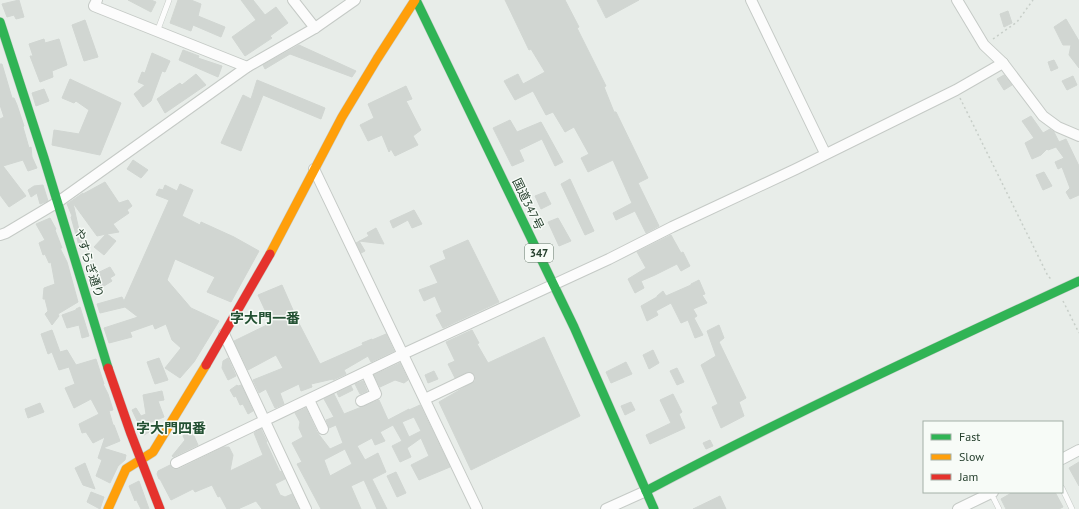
<svg xmlns="http://www.w3.org/2000/svg" width="1079" height="509" viewBox="0 0 1079 509" font-family="'PT Sans','Noto Sans JP',sans-serif">
<style>
.building{fill:#d1d6d2;stroke:#d1d6d2;fill-rule:evenodd}
.lines{fill:none;stroke-linecap:round;stroke-linejoin:round}
.lane-casing{stroke:#c5cac6;stroke-width:6}
.street-casing{stroke:#c5cac6;stroke-width:12}
.fast-casing{stroke:#c4cac6;stroke-width:10}
.slow-casing{stroke:#c4cac6;stroke-width:10}
.jam-casing{stroke:#c4cac6;stroke-width:10}
.path{stroke:#c7cec8;stroke-width:1.5;stroke-dasharray:2 3;stroke-linecap:butt}
.lane{stroke:#fcfcfc;stroke-width:5}
.street{stroke:#fcfcfc;stroke-width:10}
.fast{stroke:#30b455;stroke-width:9}
.slow{stroke:#ff9f0a;stroke-width:9}
.jam{stroke:#e5322d;stroke-width:9}
.labels{text-anchor:middle;stroke-width:3;stroke-linejoin:round;paint-order:stroke}
.shield{fill:#f7fbf7;stroke:#65786a;stroke-width:1}
.shield-label{font-size:11px;font-weight:bold;fill:#26402e}
.street-label{font-size:12px;fill:#26402e;stroke:#f7fbf7}
.quarter-label{font-size:14px;font-weight:bold;fill:#235133;stroke:#f7fbf7}
</style>
<rect width="100%" height="100%" fill="#e8ede9"/>
<g class="building">
<path d="M19,0L24,17L16,19L14,15L7,17L2,4Z"/>
<path d="M128,0H151L156,2L151,12Z"/>
<path d="M178,0H191L201,4L198,16L225,27L221,37L193,25L191,31L170,23Z"/>
<path d="M241,0H253L265,15L276,7L288,23L270,36L272,38L245,56L232,37L256,20Z"/>
<path d="M505,0H565L579,27L577,28L606,86L604,87L614,112H616L648,178L638,183L659,226L646,233L635,211L616,220L613,213L632,203L613,160L588,172L581,158L589,154L574,127L565,132L553,112L546,115L533,91L515,100L504,81L518,74L523,84L545,72L531,49L529,50Z"/>
<path d="M597,0H639L606,18Z"/>
<path d="M1008,11L1012,23L1004,27L1000,14Z"/>
<path d="M1066,19L1079,41V68L1069,55L1071,45H1063L1054,27Z"/>
<path d="M85,20L98,57L84,61L72,25Z"/>
<path d="M44,39L45,43L59,39L67,65L52,71L53,77L40,82L30,56H33L29,44Z"/>
<path d="M299,45L356,71L352,77L290,54L265,69L263,65Z"/>
<path d="M183,50L199,56L198,58L222,66L218,77L179,60Z"/>
<path d="M152,53L170,61L165,72L162,71L151,101L143,107L134,94L145,85L138,82L142,72L145,73Z"/>
<path d="M1054,60L1058,68L1051,71L1048,62Z"/>
<path d="M0,64H2L12,98H14L17,105L24,126L23,127L29,148L31,147L32,157L37,168L28,171L23,160L3,166L26,196L9,207L0,195V119L4,117L0,105Z"/>
<path d="M196,74L206,85L165,113L157,99L180,83L182,85Z"/>
<path d="M1004,75L1012,85L1004,90L997,79Z"/>
<path d="M1073,76L1077,85L1067,90L1062,81Z"/>
<path d="M70,79L121,103L100,155L52,145L54,130L79,134L89,110L76,101L74,103L62,98Z"/>
<path d="M257,80L325,108L321,119L263,95L241,151L221,143L243,95L251,99Z"/>
<path d="M406,86L412,99L406,101L421,130L413,136L418,145L395,156L391,149L389,152L382,135L368,141L360,125L374,118L368,104Z"/>
<path d="M44,89L49,101L36,106L32,93Z"/>
<path d="M1031,116L1043,133L1050,129L1054,132L1059,142L1066,139L1079,166V195L1070,199L1066,192L1070,188L1062,167L1058,169L1055,162L1064,158L1056,147L1048,150L1047,149L1041,155L1032,159L1025,143L1034,138L1022,121Z"/>
<path d="M510,120L517,132L541,122L563,162L555,166L542,139L519,150L524,161L512,166L493,128Z"/>
<path d="M133,160L148,170L141,178L127,169Z"/>
<path d="M1044,172L1052,186L1043,190L1036,175Z"/>
<path d="M570,179L594,231L585,235L561,184Z"/>
<path d="M105,182L119,203L128,200L132,206L127,210L129,213L113,224L119,232L107,234L116,241L104,255L94,247L106,234L97,236L73,203L83,248L80,249L71,217L72,216L67,204L83,193V194Z"/>
<path d="M180,184L193,190L182,216L200,225L201,222L234,237L259,251L231,302L207,292L215,277L175,259L167,280L191,308L219,321L194,362L180,378L165,368L181,348L172,340L166,324L155,329L153,324L130,332L132,337L109,343L104,328L138,317L125,307L100,313L97,304L122,297L124,301L169,200L156,195L159,189L163,190L165,185L177,191Z"/>
<path d="M43,185L48,201L40,204L37,193L31,197L28,190L34,186Z"/>
<path d="M545,192L551,204L541,209L535,196Z"/>
<path d="M414,210L422,224L412,228L408,220L393,228L390,221Z"/>
<path d="M50,218L56,229L55,230L62,248H60L67,262L78,302L58,314L59,316L52,325L45,314L48,311L45,299H43L44,288L55,284L51,262L49,263L45,254L43,255L39,243L45,240L36,224Z"/>
<path d="M558,218L571,241L559,246L548,222Z"/>
<path d="M376,228L384,244L359,241L365,251L361,253L356,243L369,236L367,233Z"/>
<path d="M671,235L681,253L683,252L690,266L681,271L677,264L655,275L641,281L644,288L635,293L628,279L646,268L637,252Z"/>
<path d="M468,240L499,302L443,328L436,315L442,312L435,296L424,301L419,290L438,283L430,266L446,259L443,251Z"/>
<path d="M110,267L115,275L110,278L112,281L96,291L89,277Z"/>
<path d="M699,280L705,294L702,295L707,303L693,309L697,316L694,318L703,335L695,338L688,320L681,323L671,303L656,311L658,315L647,321L641,306L657,297V296L663,291L666,296L691,285V284Z"/>
<path d="M282,285L293,310H292L320,364L363,345L362,343L372,339V340L386,334L394,351L371,362L368,356L344,370L346,374L333,380V379L311,384L312,387L301,391L299,384L280,393L284,404L275,408L266,389L259,393L253,380L283,368L276,355L248,370L234,341L271,323L258,295Z"/>
<path d="M80,307L89,336L82,338L79,325L67,328L62,315L76,310V309Z"/>
<path d="M719,325L724,338L719,342L746,398L739,402L744,416L721,428L712,407L718,404L701,365L716,356L707,331Z"/>
<path d="M52,330L60,352L67,350L76,365L96,359L104,384H103L108,394L113,410L109,411L113,425H114L120,441L103,448L126,455L125,460L118,466L110,483L96,476L102,460L98,458L105,437L93,443L86,432L82,433L79,424L99,414L91,399L74,408L65,388L75,384L69,367L59,370L52,352L48,354L41,334Z"/>
<path d="M472,330L479,343L477,344L488,363L544,337L580,416L471,470L439,402L475,381V376L470,372L455,378L448,364L455,361L446,342Z"/>
<path d="M653,350L659,363L649,369L643,355Z"/>
<path d="M159,358L168,380L155,384L147,362Z"/>
<path d="M228,358L236,376L228,380L222,368L223,361Z"/>
<path d="M626,362L632,374L611,383L606,372Z"/>
<path d="M400,363L408,380L404,383L395,380L380,387L374,375Z"/>
<path d="M677,368L684,382L677,385L670,371Z"/>
<path d="M434,371L438,379L428,383L425,375Z"/>
<path d="M363,381L367,391L360,394L355,384Z"/>
<path d="M237,385L238,386L241,385L253,411L248,414L243,404L240,405L236,396L234,397L230,390Z"/>
<path d="M351,386L353,390L339,397L337,393Z"/>
<path d="M162,391L164,400L158,401L164,417L146,424L151,431L144,435L132,410L136,408L141,416L146,414L143,395Z"/>
<path d="M334,394L344,414L379,400L388,420L409,409V410L420,405L450,467L419,480L411,465L429,456L421,438L407,448L411,457L400,462L392,446L402,441L393,425L380,432L385,441L375,445L372,438L357,446L365,460L378,453L386,472L372,479L387,509H377L364,480L351,486L361,509H321L297,464L302,462L292,443L303,437L299,428L300,422L295,413L306,408L317,432L330,449L343,443L336,425L329,428L326,420L334,417L324,399ZM414,417L421,431L409,437L402,422ZM345,449L352,464L330,476L324,460Z"/>
<path d="M673,394L682,412L679,414L685,428L650,444L646,435L671,423L660,400Z"/>
<path d="M631,402L635,410L625,415L621,406Z"/>
<path d="M40,403L44,412L28,418L25,409Z"/>
<path d="M190,427L198,445L173,457L172,456L185,440L183,436Z"/>
<path d="M261,429L267,442H266L280,472L281,471L285,479L275,484L280,495L285,497L292,494L299,509H262L256,501L238,509H227L220,496L218,497L212,485L195,492L193,489L171,500L160,479H159L157,474L158,471L170,465L173,469H179L224,447H229L233,455L230,471L263,455L254,433Z"/>
<path d="M710,440L713,446L706,449L703,443Z"/>
<path d="M1079,462V486L1069,468Z"/>
<path d="M85,463L95,489L83,485L75,468Z"/>
<path d="M396,472L406,493L397,497L387,476Z"/>
<path d="M139,481L149,509H141L136,499L135,501L129,486Z"/>
<path d="M91,492L104,497L100,509L87,502Z"/>
<path d="M1013,492H1055L1063,507L1059,509H1006L1001,499Z"/>
<path d="M720,496L726,509H693Z"/>
</g>
<g class="lines">
<g class="lane-casing">
<g id="lane">
<path d="M157,32L169,0"/>
<path d="M1062,488L1072,509"/>
<path d="M991,493L999,509"/>
</g>
</g>
<g class="street-casing">
<g id="street">
<path d="M97,0L94,6L247,67"/>
<path d="M293,0L315,28"/>
<path d="M751,0L825,153"/>
<path d="M957,0L984,45L1003,63L1043,116L1058,127L1079,136"/>
<path d="M314,169L477,509"/>
<path d="M0,235L6,233L58,202L247,67L315,28L355,0"/>
<path d="M224,334L306,509"/>
<path d="M425,399L469,378"/>
<path d="M309,400L323,429"/>
<path d="M361,401L376,394L366,372"/>
<path d="M1062,459L1079,450"/>
<path d="M176,463L403,354L609,259L672,227L796,169L956,90L1003,63"/>
<path d="M606,509L646,491"/>
<path d="M958,509L993,492"/>
</g>
</g>
<g class="fast-casing">
<g id="fast">
<path d="M416,0L574,327L654,509"/>
<path d="M0,22L44,158L108,368"/>
<path d="M646,491C788,416 934,348 1079,281"/>
</g>
</g>
<g class="slow-casing">
<g id="slow">
<path d="M270,254L342,117L377,59L415,0"/>
<path d="M108,509L126,469L153,452L206,365"/>
</g>
</g>
<g class="jam-casing">
<g id="jam">
<path d="M206,365L270,254"/>
<path d="M108,368L131,434L160,509"/>
</g>
</g>
<g class="path">
<path d="M993,39L1017,22L1033,0"/>
<path d="M960,98L1048,276L1052,280"/>
<path d="M1063,301L1079,333"/>
</g>
<use href="#lane" class="lane"/>
<use href="#street" class="street"/>
<use href="#fast" class="fast"/>
<use href="#slow" class="slow"/>
<use href="#jam" class="jam"/>
</g>
<g class="labels">
<rect class="shield" x="525" y="244" width="28" height="18" rx="3"/>
<g class="shield-label">
<text x="539" y="257">347</text>
</g>
<g class="street-label">
<text transform="translate(528 204) rotate(64)" y="4">国道347号</text>
<text transform="translate(89 263) rotate(73)" y="4">やすらぎ通り</text>
</g>
<g class="quarter-label">
<text x="265" y="323">字大門一番</text>
<text x="171" y="433">字大門四番</text>
</g>
</g>
<rect x="923" y="421" width="140" height="72" fill="#f7fbf7" stroke="#a3b0a7"/>
<rect x="931" y="434" width="20" height="6" fill="#30b455" stroke="#a3b0a7"/>
<text x="959" y="441" font-size="12" fill="#26402e">Fast</text>
<rect x="931" y="454" width="20" height="6" fill="#ff9f0a" stroke="#a3b0a7"/>
<text x="959" y="461" font-size="12" fill="#26402e">Slow</text>
<rect x="931" y="474" width="20" height="6" fill="#e5322d" stroke="#a3b0a7"/>
<text x="959" y="481" font-size="12" fill="#26402e">Jam</text>
</svg>
